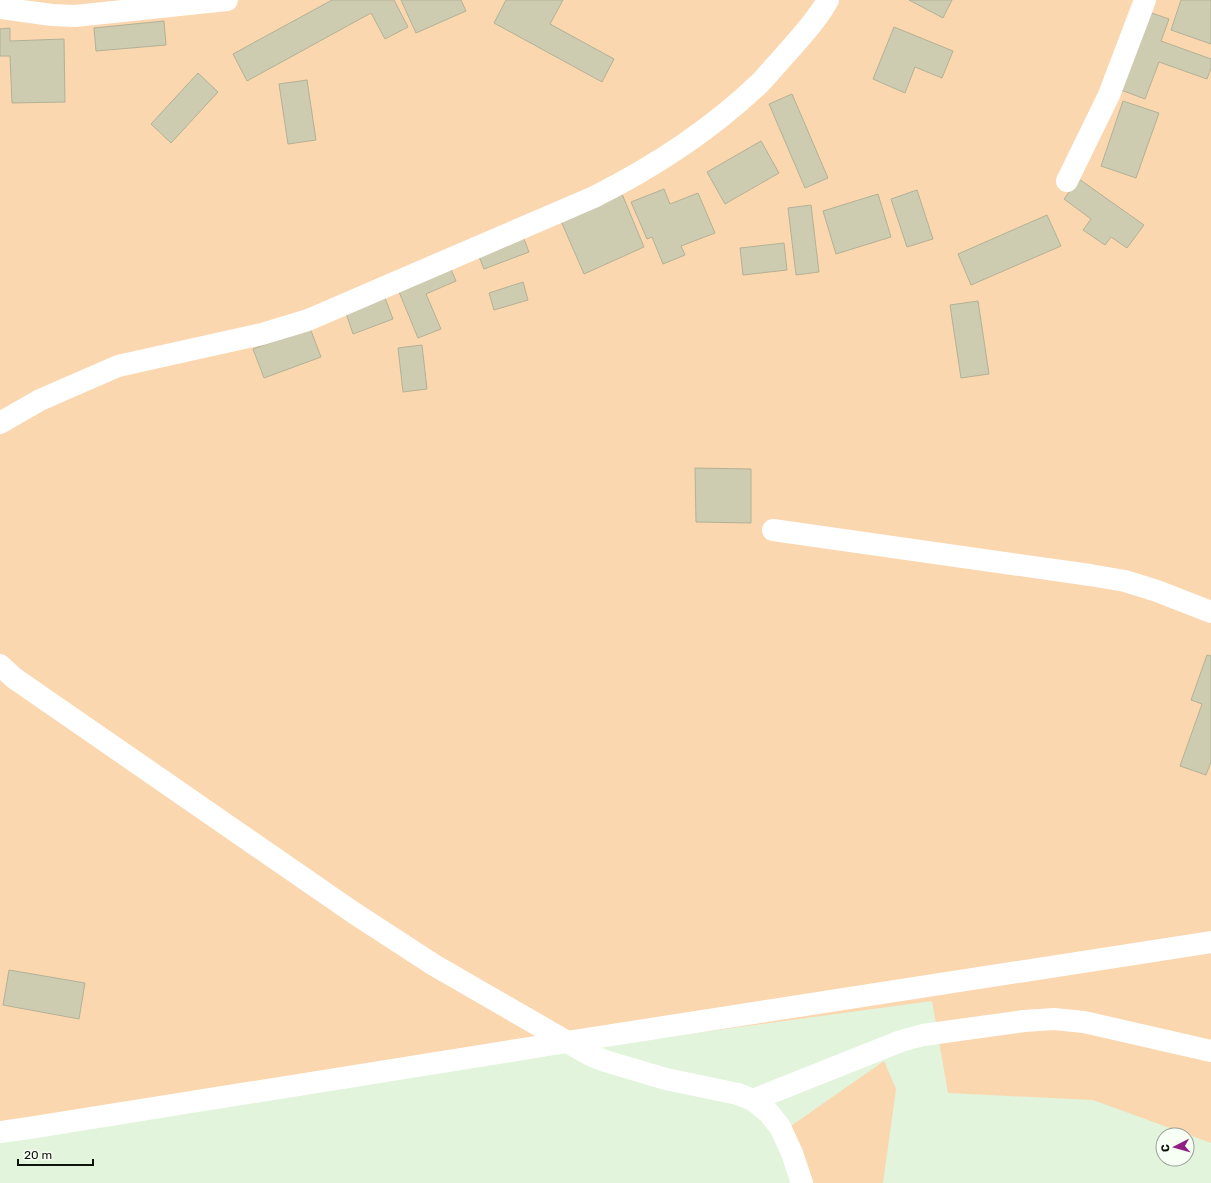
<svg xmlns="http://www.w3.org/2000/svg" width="1211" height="1183" viewBox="0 0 1211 1183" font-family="Rubik,sans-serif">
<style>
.green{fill:#fad7af}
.building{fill:#ceccb0;stroke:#b3b196}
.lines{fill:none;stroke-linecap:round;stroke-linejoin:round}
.minor{stroke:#fff;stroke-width:22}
</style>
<rect width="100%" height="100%" fill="#e2f4db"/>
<g class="green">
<path d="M0,0H1211V1143L1093,1100L948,1093L932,1001L244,1094L0,1126Z"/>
<path d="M884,1061L896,1089L883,1183H794L778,1135Z"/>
</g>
<g class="building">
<path d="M332,0H394L408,27L385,39L371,13L247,81L233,54Z"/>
<path d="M401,0H461L466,11L416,33Z"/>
<path d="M506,0H563L550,24L614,59L602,82L494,23Z"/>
<path d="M909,0H952L943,18Z"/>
<path d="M1181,0H1211V44L1171,30Z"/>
<path d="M1146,11L1169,19L1161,41L1211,59V68L1207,79L1159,62L1145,99L1118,89Z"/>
<path d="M164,21L166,45L96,51L94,28Z"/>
<path d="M894,27L953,51L942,78L915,67L905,93L873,79Z"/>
<path d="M10,28V41L64,39L65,102L12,103L10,56H0V29Z"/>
<path d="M198,73L218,92L171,143L151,124Z"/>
<path d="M307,80L316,140L288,144L279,84Z"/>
<path d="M792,94L828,178L805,188L769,104Z"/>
<path d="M1123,101L1159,113L1136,178L1101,166Z"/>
<path d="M761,141L779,173L725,204L707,172Z"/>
<path d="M1079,179L1144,225L1127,248L1111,237L1105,245L1083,230L1091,219L1064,199Z"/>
<path d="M664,189L670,204L698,193L715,233L681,246L685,255L663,264L652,237L647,239L631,202Z"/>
<path d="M917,190L933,239L907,247L891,199Z"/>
<path d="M622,194L644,247L584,274L561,221Z"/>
<path d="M878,194L891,237L836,254L823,211Z"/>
<path d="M811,205L819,272L796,275L788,208Z"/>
<path d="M1047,215L1061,246L971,285L958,254Z"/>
<path d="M522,234L529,252L484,269L478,254Z"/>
<path d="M784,243L787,270L743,275L740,248Z"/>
<path d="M449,265L456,281L426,294L441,329L418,338L397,287Z"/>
<path d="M523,282L528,300L494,310L489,293Z"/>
<path d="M385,298L393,319L353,334L346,313Z"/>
<path d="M978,301L989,374L961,378L950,305Z"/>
<path d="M310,328L321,357L264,378L253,349Z"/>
<path d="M422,345L427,389L403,392L398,348Z"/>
<path d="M695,468L751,469V523L696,522Z"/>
<path d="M1207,655L1211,656V762L1206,775L1180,766L1202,704L1191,700Z"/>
<path d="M9,970L85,983L79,1019L3,1005Z"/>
</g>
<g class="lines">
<g class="minor">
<path d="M0,8L52,15L75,16L227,0"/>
<path d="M1067,181L1109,95L1145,0"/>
<path d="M0,423L40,400L118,366L262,334L308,320L594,197C654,167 712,129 761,82C769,73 777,64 785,55C800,38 817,20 828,0"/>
<path d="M773,530L1090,575L1125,581L1157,591L1211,612"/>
<path d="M0,665L14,678L354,913L434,965L590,1055L605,1061L666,1079L738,1094L753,1100L769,1113L780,1127L792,1153L802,1183"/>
<path d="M753,1100L901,1041L923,1035L1024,1021L1054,1019L1084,1022L1211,1051"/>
<path d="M0,1132L29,1128L567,1042L1211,942"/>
</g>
</g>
<g transform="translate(1175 1147) rotate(264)"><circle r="19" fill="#f7fef4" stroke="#9aa097"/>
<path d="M0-3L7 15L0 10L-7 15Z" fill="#902183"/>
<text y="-6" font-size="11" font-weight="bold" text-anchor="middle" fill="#0e140c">С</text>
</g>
<path d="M18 1159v6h75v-6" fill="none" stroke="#0e140c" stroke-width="2"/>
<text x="24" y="1159" font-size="12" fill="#0e140c" stroke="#f7fef4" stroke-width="3" paint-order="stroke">20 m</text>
</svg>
